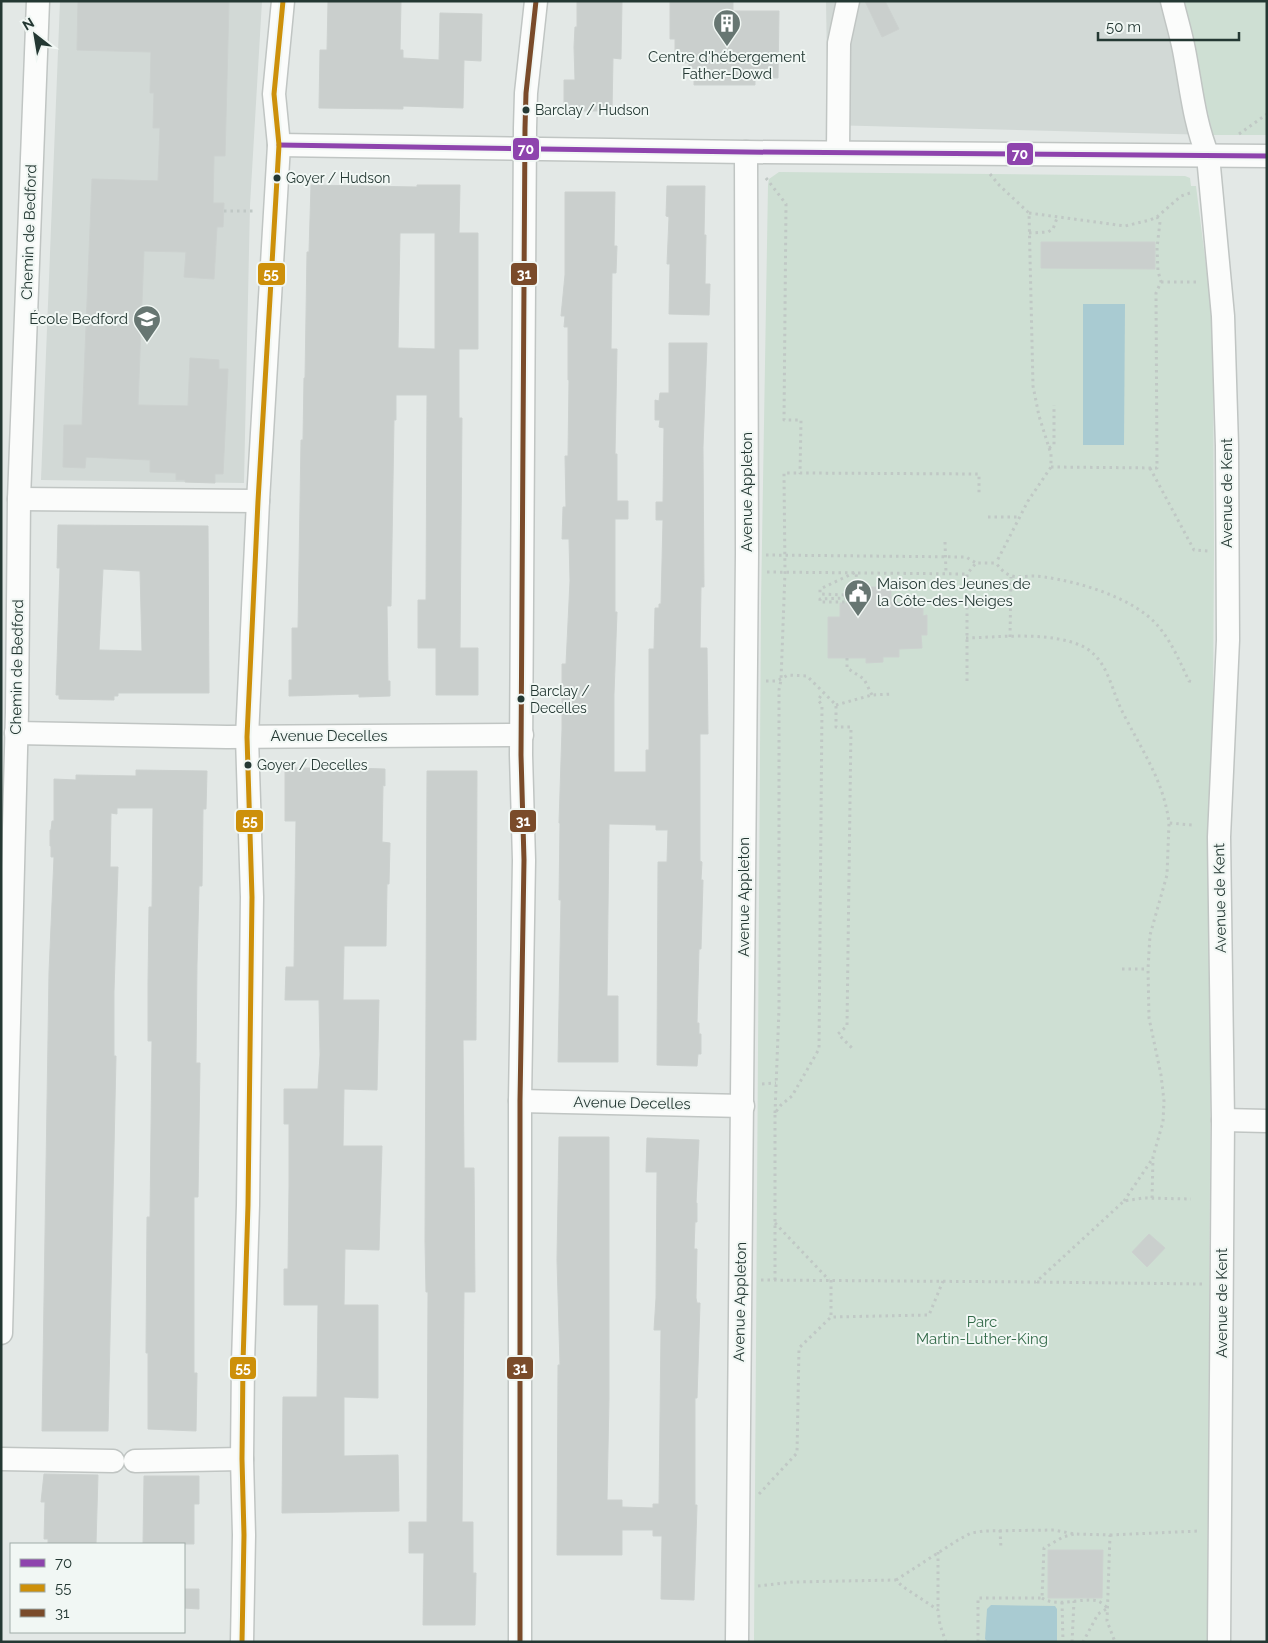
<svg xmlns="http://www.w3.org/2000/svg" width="1268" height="1643" viewBox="0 0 1268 1643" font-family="Raleway,sans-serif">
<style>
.built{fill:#d2d9d6}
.green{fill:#cedfd3}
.water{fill:#a9cbd2}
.building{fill:#cacfcd;stroke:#ccd1cf;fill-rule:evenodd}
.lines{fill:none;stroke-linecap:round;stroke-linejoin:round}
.minor-casing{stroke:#c0c5c3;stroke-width:25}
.path{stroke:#c0c8c5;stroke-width:3;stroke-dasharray:2.5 4;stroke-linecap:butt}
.minor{stroke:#fbfcfb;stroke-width:22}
.bus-1-casing{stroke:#f1f7f4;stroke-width:9}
.bus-2-casing{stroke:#f1f7f4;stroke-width:9}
.bus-3-casing{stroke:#f1f7f4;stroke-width:9}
.bus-1{stroke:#8e44ad;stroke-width:5}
.bus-2{stroke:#cd900a;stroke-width:5}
.bus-3{stroke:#7a4b2a;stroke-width:5}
.bus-dot{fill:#243833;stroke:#f1f7f4;stroke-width:2}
.labels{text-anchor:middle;stroke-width:4;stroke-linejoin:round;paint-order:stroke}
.bus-label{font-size:14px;fill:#243833;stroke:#f1f7f4;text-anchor:start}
.poi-label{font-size:15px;fill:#243833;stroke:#f1f7f4}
.street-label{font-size:15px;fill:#243833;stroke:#f1f7f4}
.park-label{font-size:15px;fill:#336a49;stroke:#f1f7f4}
.line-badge{stroke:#f1f7f4;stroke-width:2}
.badge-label{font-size:14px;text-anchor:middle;font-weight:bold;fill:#fff}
</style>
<rect width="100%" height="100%" fill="#e3e8e6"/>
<g class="built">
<path d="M60,1H262L250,205L244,483L41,480Z"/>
<path d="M826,1H1183L1213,135L828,125Z"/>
</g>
<g class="green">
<path d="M1183,1H1267V135H1213Z"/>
<path d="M779,172L1185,176L1190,178L1191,186H1196L1209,289L1213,337L1214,551L1207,1642H754L761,603L768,185L769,179Z"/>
</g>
<g class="water">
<path d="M1083,304H1125L1124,445H1083Z"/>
<path d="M991,1605L1055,1606L1057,1609V1641L988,1642L985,1639L987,1609Z"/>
</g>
<g class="building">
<path d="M78,1H229L225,156H214L213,203H224L223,227H217L214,279L184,277L186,252L144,251L138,405L188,406L190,358L219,360V369H228L223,474H215V483L185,482V480H176V473L150,472V460L86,457L85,468L63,467L64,425H82L92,179L158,181L160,128H153L154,93H150L151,52L77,50Z"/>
<path d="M328,1H401L400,50H403V58L439,60L440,13L482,14L481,61L464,60L463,108L403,106V109L319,108L320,50H327Z"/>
<path d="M577,1H622L621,59L613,58L612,111H564V80H575L574,47L575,27H577Z"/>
<path d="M670,1H733V11H779L778,78H755V85H694V71H689V63H683V55H675V39H670Z"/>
<path d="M865,1H885L899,29L882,37Z"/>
<path d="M311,185L417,187V185H460L459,233H478V349H459V418H462L460,648H478V695H436V648H418V600H426L427,395H396V420H394L391,606H387L388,681H390V696L359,697V694L289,696V680H292V628H298L301,440H303L304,378H305L307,252H309ZM400,233H435V349L398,348Z"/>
<path d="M667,186H705L704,235H706L705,284H710L709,315L669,314L670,264H667L669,217L666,216Z"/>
<path d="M565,192H615L614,246H617L616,273H612L611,349H617L615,454H617V501H628V519H615V612H617L614,694V772H646V750H649V649H654L655,608H659V604H661L663,520H656V502H663L664,428L659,427L660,420H655V400L659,401L660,393H669V343H707L703,447L704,587H701L700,648H707L708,734H700V861L702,862L701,880H703L701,949H699L697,1023H699V1034H701V1054H698L697,1066L657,1065L658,862H667L668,830H656V825L609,824L607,996H618V1062H558L561,900H559L560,823H559L562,729V664H566L570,581L569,539H562L563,507H566L565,456H568L569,380H568V327H564L565,316H561L565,275Z"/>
<path d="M1041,242H1155V269L1041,268Z"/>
<path d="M58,525L208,526L209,693H118V696H114V700L59,699V695H56L60,568H57ZM103,569L140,571L142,651L99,650Z"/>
<path d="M865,587H891V602L923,603V616L927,615V635H921L922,648L899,649V657H883V662L866,663V658H828V617H840V603H865Z"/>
<path d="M285,768H317V771L354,772V768L385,769V786L383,785L382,842L390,843L389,884H387L386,946H344L343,1000H379L377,1090L344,1089L343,1146H382L379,1250L345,1249L344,1305H378V1398L344,1397V1456L398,1455L399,1511L282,1513L283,1397H317L318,1305H284V1269H288L289,1187V1124H284V1089H318L320,1055L319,1000H285L286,967H294L296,821H285Z"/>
<path d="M136,770L207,771L206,809H203L202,886H199L197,964L196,1063H200L198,1197H194V1373H197L196,1431L148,1429V1353H146L147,1217H150L152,1041H148V984L149,907H152L153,808H117V814L111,813L110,867H118L114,991V1056H116L108,1431H42L49,972L54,857H51V846H50V830H51L52,821H54V779L76,780V775L136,776Z"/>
<path d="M427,771H477L476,1040H463L464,1168H474L475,1292H464L462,1522H473V1573H476L475,1625H423L424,1553H409V1522H427L428,1292H426L425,1241Z"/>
<path d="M559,1137H609V1398L607,1500H622V1507L653,1508V1504H659L661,1330H654L656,1298L657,1172H646L647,1138L699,1140L696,1203H697V1222H695L694,1249H697L696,1298L697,1303H700L697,1398H695V1505H697L694,1600L661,1599L662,1536H653V1530H622V1555H557L558,1365H560L557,1260Z"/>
<path d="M1149,1234L1165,1248L1147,1267L1132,1252Z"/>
<path d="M44,1474L98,1475L96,1544H48V1539H44L45,1502H41Z"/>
<path d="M144,1476H199V1504H194V1544H143Z"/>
<path d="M1048,1550H1103L1102,1598H1048Z"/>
<path d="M184,1589H199V1609L184,1608Z"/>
</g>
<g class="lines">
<g class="minor-casing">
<g id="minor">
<path d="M1172,1C1176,18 1181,34 1184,50C1191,86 1194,122 1208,156L1223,316L1227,446L1228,640L1219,837L1223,1120L1219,1642"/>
<path d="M279,145L746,152L1267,156"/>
<path d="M838,152L839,43L848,1"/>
<path d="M19,499L258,501"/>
<path d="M16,733L227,737L522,735"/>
<path d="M520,1101L743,1106"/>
<path d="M1223,1120L1267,1121"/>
<path d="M1,1333L17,712L19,499L38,1"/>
<path d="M1,1459L113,1461"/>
<path d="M135,1461L242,1459"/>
<path d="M242,1642L244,1535L242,1459L243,1362L248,1205L252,897L247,737L258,501L279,145L274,94L283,1"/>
<path d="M520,1642V1101L524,860L521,755L525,128L526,93L536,1"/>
<path d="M737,1642L747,553L746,152"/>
</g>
</g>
<g class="path">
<path d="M1239,134L1267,114"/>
<path d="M990,174L999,185L1029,213L1033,386L1039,416L1051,454V467L1028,501L996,563"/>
<path d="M766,178L786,204L784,420H801L800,473L979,474V493"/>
<path d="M224,211H253"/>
<path d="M1029,213L1125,226L1150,220L1157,217L1181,196L1193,192"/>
<path d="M1029,233L1048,232L1053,229L1057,218"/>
<path d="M1161,282H1200"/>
<path d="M1049,448L1054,445V405"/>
<path d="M1051,467L1157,468L1156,293L1161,282L1158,271L1157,248L1160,222L1157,217"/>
<path d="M1150,468L1194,550L1208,551"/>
<path d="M988,517H1019"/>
<path d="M945,542L946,573"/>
<path d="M766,555L966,557L976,563"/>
<path d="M767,572L967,574"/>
<path d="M856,603C856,593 857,582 856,572L820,589V594L846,595V598L820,599V602H857"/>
<path d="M1010,637L1011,577"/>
<path d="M966,638C1002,637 1052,631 1084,647C1108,660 1111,689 1122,711C1141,749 1164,781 1169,823L1192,825"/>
<path d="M847,658V668L864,679L872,695"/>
<path d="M766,681H777L788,675L807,676L836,705V727H851L847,1026L838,1034L852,1048"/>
<path d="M967,681V574L976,563H996C1012,585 1021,573 1044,577C1080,582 1135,598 1159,627C1172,643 1180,662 1189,681L1194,682"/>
<path d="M836,705L872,695L892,694"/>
<path d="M1122,969H1148"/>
<path d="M762,1084L776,1083"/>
<path d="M775,1113L779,1009V690L781,680L785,572L784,473H800"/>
<path d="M1152,1198L1153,1157L1163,1122L1164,1101L1161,1075L1149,1018L1148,969L1150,935L1167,875L1169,823"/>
<path d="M1124,1201L1153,1158"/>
<path d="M775,1223L829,1280"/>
<path d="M761,1280L1036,1282L1124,1201L1143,1198L1191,1199"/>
<path d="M775,1280V1113L781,1105L792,1096L819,1049L822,705L818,700L823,693"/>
<path d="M831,1280V1317"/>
<path d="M1037,1282L1203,1284"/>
<path d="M759,1494L797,1453L799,1348L831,1317L929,1315L943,1281"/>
<path d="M1000,1530L1001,1549"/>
<path d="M1110,1535L1199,1531"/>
<path d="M938,1552V1609"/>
<path d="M896,1580L958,1540L971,1533L984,1531L1054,1530L1075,1534L1110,1535L1107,1621L1115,1642"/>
<path d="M758,1586L793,1582L896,1580L902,1586L938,1610L940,1625L946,1642"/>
<path d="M1042,1598C1057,1608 1082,1597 1098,1601C1101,1602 1105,1606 1108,1608L1098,1614L1083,1642"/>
<path d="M1062,1602L1063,1642"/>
<path d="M978,1642V1598H1042L1044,1548L1063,1537L1074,1534"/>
<path d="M1072,1642L1074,1601"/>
</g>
<use href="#minor" class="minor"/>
<g class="bus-1-casing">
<path id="bus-1" d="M279,145L746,152L1267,156"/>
</g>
<g class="bus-2-casing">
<path id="bus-2" d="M242,1642L244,1535L242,1459L243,1362L248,1205L252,897L247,737L258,501L279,145L274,94L283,1"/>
</g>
<g class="bus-3-casing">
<path id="bus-3" d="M520,1642V1101L524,860L521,755L525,128L526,93L536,1"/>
</g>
<use href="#bus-1" class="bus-1"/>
<use href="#bus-2" class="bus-2"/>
<use href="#bus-3" class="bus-3"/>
</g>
<defs>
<g id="building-pin" transform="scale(1.4375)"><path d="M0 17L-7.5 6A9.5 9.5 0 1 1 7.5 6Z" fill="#677672" stroke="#f1f7f4"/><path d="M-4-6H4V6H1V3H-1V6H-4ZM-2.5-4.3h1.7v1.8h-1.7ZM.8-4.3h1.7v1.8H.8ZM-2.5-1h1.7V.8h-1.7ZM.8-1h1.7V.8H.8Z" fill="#fff"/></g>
<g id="school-pin" transform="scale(1.4375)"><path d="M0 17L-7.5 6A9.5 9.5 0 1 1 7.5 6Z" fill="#677672" stroke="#f1f7f4"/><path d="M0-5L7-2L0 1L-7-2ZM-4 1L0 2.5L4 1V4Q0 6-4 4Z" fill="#fff"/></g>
<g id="civic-pin" transform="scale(1.4375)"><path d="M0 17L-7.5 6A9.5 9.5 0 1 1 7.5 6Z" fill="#677672" stroke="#f1f7f4"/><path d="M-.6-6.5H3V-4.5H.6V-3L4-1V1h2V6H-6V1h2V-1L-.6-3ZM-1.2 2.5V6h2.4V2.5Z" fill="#fff"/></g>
</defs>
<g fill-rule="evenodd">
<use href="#building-pin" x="727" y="23"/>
<use href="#school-pin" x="147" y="319"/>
<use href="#civic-pin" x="858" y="593"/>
</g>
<g class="bus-dot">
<circle cx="526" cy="110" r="4.5"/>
<circle cx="277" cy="178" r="4.5"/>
<circle cx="521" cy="699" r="4.5"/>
<circle cx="248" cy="765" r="4.5"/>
</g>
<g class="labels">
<g class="bus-label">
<text x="535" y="115">Barclay / Hudson</text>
<text x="286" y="183">Goyer / Hudson</text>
<text x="530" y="696">Barclay /<tspan x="530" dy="17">Decelles</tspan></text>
<text x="257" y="770">Goyer / Decelles</text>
</g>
<g class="poi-label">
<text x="727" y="62">Centre d'hébergement<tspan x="727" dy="17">Father-Dowd</tspan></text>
<text x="128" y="324" text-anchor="end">École Bedford</text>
<text x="877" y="589" text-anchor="start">Maison des Jeunes de<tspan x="877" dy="17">la Côte-des-Neiges</tspan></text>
</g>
<g class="street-label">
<text transform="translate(29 232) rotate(-88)" y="5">Chemin de Bedford</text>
<text transform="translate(747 492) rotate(-90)" y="5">Avenue Appleton</text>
<text transform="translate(1227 493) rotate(-90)" y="5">Avenue de Kent</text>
<text transform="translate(17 667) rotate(-89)" y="5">Chemin de Bedford</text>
<text x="329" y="741">Avenue Decelles</text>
<text transform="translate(744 897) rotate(-90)" y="5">Avenue Appleton</text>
<text transform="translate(1220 898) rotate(-91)" y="5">Avenue de Kent</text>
<text transform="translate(632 1103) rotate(1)" y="5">Avenue Decelles</text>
<text transform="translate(740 1302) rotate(-89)" y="5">Avenue Appleton</text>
<text transform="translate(1222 1303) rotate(-90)" y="5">Avenue de Kent</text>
</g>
<g class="park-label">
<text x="982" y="1327">Parc<tspan x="982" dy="17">Martin-Luther-King</tspan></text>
</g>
</g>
<g class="line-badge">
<rect x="512" y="137" width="28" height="24" rx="5" fill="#8e44ad"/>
<rect x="1006" y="142" width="28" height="24" rx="5" fill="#8e44ad"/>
<rect x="257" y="262" width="29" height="24" rx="5" fill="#cd900a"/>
<rect x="510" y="262" width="28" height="24" rx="5" fill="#7a4b2a"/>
<rect x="235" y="809" width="29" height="24" rx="5" fill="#cd900a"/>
<rect x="509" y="809" width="28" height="24" rx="5" fill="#7a4b2a"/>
<rect x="229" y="1356" width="28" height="24" rx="5" fill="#cd900a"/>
<rect x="506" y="1356" width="28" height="24" rx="5" fill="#7a4b2a"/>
</g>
<g class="badge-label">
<text x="526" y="154">70</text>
<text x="1020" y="159">70</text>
<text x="271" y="279">55</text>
<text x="524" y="279">31</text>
<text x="250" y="826">55</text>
<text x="523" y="826">31</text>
<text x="243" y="1373">55</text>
<text x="520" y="1373">31</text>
</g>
<rect width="1268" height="1643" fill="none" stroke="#243833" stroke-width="5"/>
<rect x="10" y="1543" width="175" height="90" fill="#f1f7f4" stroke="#9faba7"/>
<rect x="20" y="1559" width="25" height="8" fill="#8e44ad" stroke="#9faba7"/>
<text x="55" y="1568" font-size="15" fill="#243833">70</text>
<rect x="20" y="1584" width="25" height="8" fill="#cd900a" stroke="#9faba7"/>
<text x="55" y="1593" font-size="15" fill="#243833">55</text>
<rect x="20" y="1609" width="25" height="8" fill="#7a4b2a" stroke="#9faba7"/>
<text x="55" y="1618" font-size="15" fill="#243833">31</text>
<g transform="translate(35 35) rotate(329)" stroke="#f1f7f4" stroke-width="4" paint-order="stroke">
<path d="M0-4L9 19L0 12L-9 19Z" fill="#243833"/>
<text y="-8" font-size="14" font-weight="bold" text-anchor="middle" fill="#243833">N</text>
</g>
<path d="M1098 32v8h141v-8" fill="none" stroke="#243833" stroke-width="2.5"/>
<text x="1106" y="32" font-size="15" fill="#243833" stroke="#f1f7f4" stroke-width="4" paint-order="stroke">50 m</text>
</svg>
